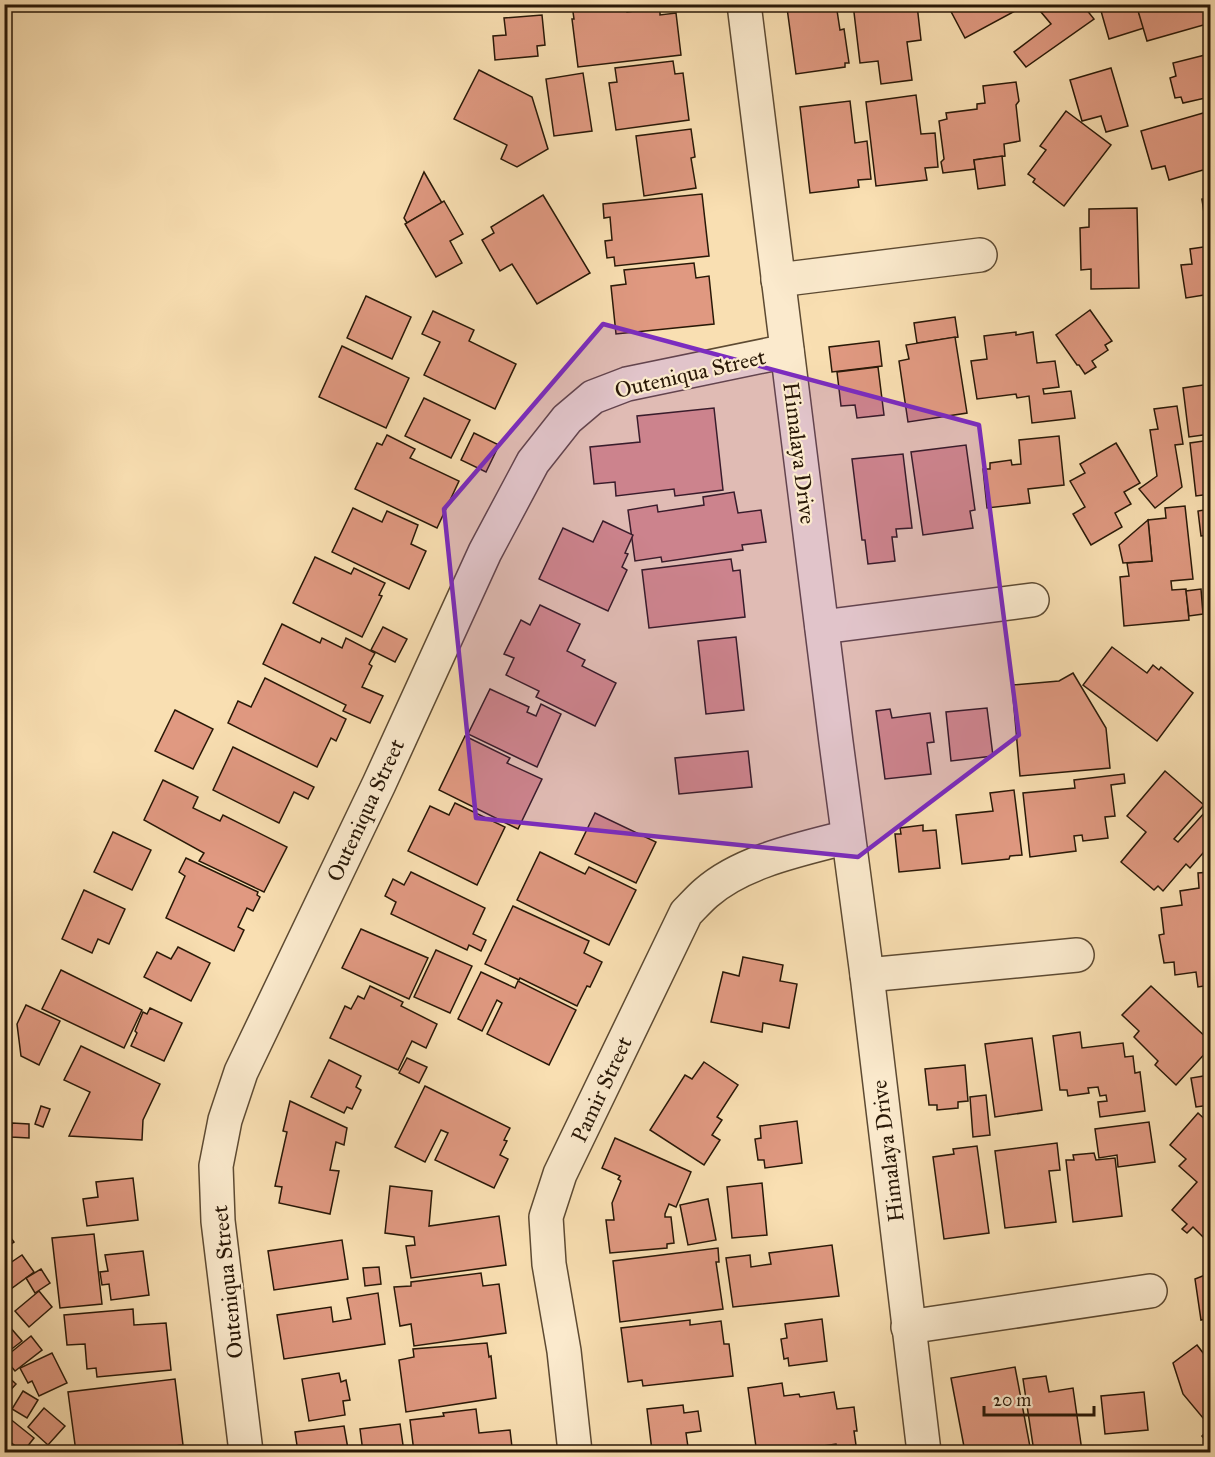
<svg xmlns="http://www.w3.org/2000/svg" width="1215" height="1457" viewBox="0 0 1215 1457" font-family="'IM FELL Great Primer',serif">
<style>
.building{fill:#e09981;stroke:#291807;stroke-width:1.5}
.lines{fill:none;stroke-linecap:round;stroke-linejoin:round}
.street-casing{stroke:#5d4a32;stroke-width:36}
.street{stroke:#fbeacd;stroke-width:33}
.marked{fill:#7b2cbf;fill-opacity:0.2;stroke:#7b2cbf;stroke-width:4.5;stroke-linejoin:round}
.labels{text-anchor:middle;stroke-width:4.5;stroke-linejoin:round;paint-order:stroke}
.street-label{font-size:22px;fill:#291807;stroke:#fbeacd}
</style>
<rect width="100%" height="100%" fill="#f9dfb2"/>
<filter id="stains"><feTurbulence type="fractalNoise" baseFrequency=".00333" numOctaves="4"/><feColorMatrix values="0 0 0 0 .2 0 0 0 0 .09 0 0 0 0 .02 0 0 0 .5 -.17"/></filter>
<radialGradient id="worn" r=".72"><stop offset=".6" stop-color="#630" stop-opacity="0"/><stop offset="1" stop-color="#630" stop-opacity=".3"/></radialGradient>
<g class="building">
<path d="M626,4L627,12L660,8V15L676,13L681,55L578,67L572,19H574L572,5Z"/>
<path d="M813,4H836L840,30L844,29L849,63H845V67L796,74L787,8Z"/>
<path d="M853,4H902V7L917,5L921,40L907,42L912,80L881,84L878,61L860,63Z"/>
<path d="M947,4H1028L965,38Z"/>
<path d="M1051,4H1082L1094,19L1026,67L1014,52L1051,24L1041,12Z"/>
<path d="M1099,4H1136L1144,28L1109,39Z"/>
<path d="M1136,4H1202L1207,24L1147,41Z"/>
<path d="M542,15L545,45L537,46L538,56L495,60L493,36L506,35L504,18Z"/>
<path d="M1209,54L1210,97L1183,103L1181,97L1175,98L1170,78L1176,76L1173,63Z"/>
<path d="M673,61L675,74L683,73L689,120L616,130L609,83L617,82L615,68Z"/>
<path d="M1111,68L1128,126L1106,132L1101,116L1082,121L1070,80Z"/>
<path d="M479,70L532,97L548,149L517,167L501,159L507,145L454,119Z"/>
<path d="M583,73L592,131L554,136L546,79Z"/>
<path d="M1016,82L1019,101L1016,105L1020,141L1004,144L1005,156L974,160L975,169L943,173L941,162L944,159L939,121L947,119L946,113L977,109V104L985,103L983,86Z"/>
<path d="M916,95L921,134L935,133L938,167L925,168L927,180L876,186L866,102Z"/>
<path d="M850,101L855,143L867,141L871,179L858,180L859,187L810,193L800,107Z"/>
<path d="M1066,111L1111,145L1064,206L1033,182L1035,179L1028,174L1046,150L1040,146Z"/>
<path d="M1210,111V168L1169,180L1165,166L1152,169L1141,131Z"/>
<path d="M691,129L695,157L691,158L696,188L644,196L636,136Z"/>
<path d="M1002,156L1005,185L978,189L974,160Z"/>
<path d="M424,172L442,203L407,223L404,218Z"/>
<path d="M1210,173V185L1207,186L1205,175Z"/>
<path d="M1210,185V219L1205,220L1202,199L1208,198L1207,186Z"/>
<path d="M702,194L709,256L615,266L614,257L607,258L605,241L612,240L610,217L604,218L603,204Z"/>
<path d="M543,195L590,273L537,304L512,264L500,271L482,240L494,233L491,227Z"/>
<path d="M444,201L463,234L450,241L462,263L436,277L405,224Z"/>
<path d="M1137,208L1139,288L1091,289V269L1081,270L1080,228L1089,227V209Z"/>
<path d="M1210,246V294L1186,298L1181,265L1192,264L1190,249Z"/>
<path d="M694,263L696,278L709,276L714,324L616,334L611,286L626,284L624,270Z"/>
<path d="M366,296L411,317L392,359L347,338Z"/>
<path d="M1090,310L1112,341L1105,345L1108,350L1092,361L1096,367L1085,374L1079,365H1077L1056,335Z"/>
<path d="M433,311L474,330L469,341L516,364L495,409L424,375L440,342L422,334Z"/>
<path d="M955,317L958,337L917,343L914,323Z"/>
<path d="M1016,332V335L1033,332L1037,363L1055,361L1059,387L1043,389L1044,394L1071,391L1075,418L1032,423L1029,396L1017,398L1016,394L977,399L971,361L987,359L984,336Z"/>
<path d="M955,337L967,413L908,422L899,361L909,359L906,345Z"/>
<path d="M879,341L882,366L832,372L829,347Z"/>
<path d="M342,346L409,378L386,428L319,397Z"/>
<path d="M878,367L884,415L857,418L855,405L841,406L837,372Z"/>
<path d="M1210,384V434L1189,437L1183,388Z"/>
<path d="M424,398L470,420L451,458L405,436Z"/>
<path d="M1177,406L1183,444L1175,445L1182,487L1155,508L1139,489L1157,476L1150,430L1158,429L1154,409Z"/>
<path d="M714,408L723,490L675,496L674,489L616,496L615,482L594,484L590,447L640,442L637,416Z"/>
<path d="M474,433L499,445L486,472L461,460Z"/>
<path d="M387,435L415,449L410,458L459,481L437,528L355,489L377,443L382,445Z"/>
<path d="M1059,436L1064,485L1028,489L1030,503L987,508L983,469H990V463L1011,460L1012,465L1021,464L1019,440Z"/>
<path d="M1210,440V494L1196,496L1190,443Z"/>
<path d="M1116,443L1140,483L1124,492L1131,504L1115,513L1122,527L1091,545L1073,514L1085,507L1070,481L1085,473L1080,464Z"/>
<path d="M966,445L975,510L970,511L973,528L923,535L911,452Z"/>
<path d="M903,454L912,528L896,529L897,537H892L895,561L868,564L865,540H862L852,459Z"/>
<path d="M734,492L738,513L761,510L766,542L742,545L743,550L662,562L661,557L635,561L628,510L657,505L658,512L704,505L703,497Z"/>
<path d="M1185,506L1193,579L1171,581L1172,590L1186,589L1189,620L1124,626L1120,577L1129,576L1127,563L1152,561L1148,520L1166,518L1165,508Z"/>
<path d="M353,508L382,522L387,511L418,525L411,544L426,551L409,589L332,552Z"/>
<path d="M1210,509V535L1201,536L1198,511Z"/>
<path d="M1148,520L1152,561L1123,563L1119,545Z"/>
<path d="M603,521L633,535L625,553L628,554L622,567L627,570L608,611L539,579L563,528L593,542Z"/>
<path d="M315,557L351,574L354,568L385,583L379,595L382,596L362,637L293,603Z"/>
<path d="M731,559L733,571L740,570L745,617L649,628L642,570Z"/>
<path d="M1210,575V614L1206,576Z"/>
<path d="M1201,589L1203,614L1189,616L1186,591Z"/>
<path d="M540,605L580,624L567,651L585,660L582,666L616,683L595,726L536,697L539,691L506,675L514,658L504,654L521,620L530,625Z"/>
<path d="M282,624L320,643L322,638L342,648L346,638L375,653L369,664L372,666L362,687L383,696L370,723L343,711L346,705L263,664Z"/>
<path d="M383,627L407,639L395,662L371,650Z"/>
<path d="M736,637L744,710L706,714L698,641Z"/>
<path d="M1112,647L1147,673L1153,665L1159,670L1161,667L1193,693L1157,741L1083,685Z"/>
<path d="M1073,673L1106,728L1110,768L1020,776L1012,685L1059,681Z"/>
<path d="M265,678L346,719L336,741L331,738L317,767L228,723L238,701L251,707Z"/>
<path d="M490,689L529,707L527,712L536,716L541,704L561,714L537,767L468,734Z"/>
<path d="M987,708L993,756L951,761L946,712Z"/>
<path d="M890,709L892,718L930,713L934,742L927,743L931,774L885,779L876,711Z"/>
<path d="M175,710L213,729L193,769L155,751Z"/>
<path d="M465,736L510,758L507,763L542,779L518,829L439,790Z"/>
<path d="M233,747L314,787L308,799L294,792L279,823L213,790Z"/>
<path d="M748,751L752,787L679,794L675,758Z"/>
<path d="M1165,771L1204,805L1174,839L1178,842L1205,812L1210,817V845L1190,868L1186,864L1163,891L1158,886L1154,890L1121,862L1146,832L1127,816Z"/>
<path d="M1124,774L1125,783L1111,785L1115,816L1105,817L1108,838L1083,841L1082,835L1074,836L1076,851L1030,857L1023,793L1075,788L1074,780Z"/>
<path d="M163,780L198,797L193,808L220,821L223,815L287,847L264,892L199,861L204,853L144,820Z"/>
<path d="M1014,790L1022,855L1010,856L1009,859L962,864L956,815L993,811L990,793Z"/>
<path d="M455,803L505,827L477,885L408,851L430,806L449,815Z"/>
<path d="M595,813L656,842L636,883L575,854Z"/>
<path d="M923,825V831L936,830L940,868L899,872L895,834H901L900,828Z"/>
<path d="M113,832L151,850L132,890L94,872Z"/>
<path d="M540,852L585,874L589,867L636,890L609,945L517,900Z"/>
<path d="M186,858L258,892L257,895L260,897L253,911L247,908L238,927L244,930L234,951L166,918L185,876L179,872Z"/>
<path d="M411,872L485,908L473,934L486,940L481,951L469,945L467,950L391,914L396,902L385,896L393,879L404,885Z"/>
<path d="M1210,872V985L1198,987L1196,972L1175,975L1174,962L1164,963L1159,935L1164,934L1161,908L1182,905L1180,891L1199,888L1198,873Z"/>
<path d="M84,890L125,909L109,944L98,939L92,953L62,939Z"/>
<path d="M513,906L589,941L584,953L602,962L590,987L587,986L577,1006L520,978L519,980L485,964Z"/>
<path d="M361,929L428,958L409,999L342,968Z"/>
<path d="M178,947L210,963L191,1001L144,977L157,952L171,959Z"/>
<path d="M436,950L472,966L450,1013L414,997Z"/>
<path d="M743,957L783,965L780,981L797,984L789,1028L763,1023L762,1032L711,1022L723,972L739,976Z"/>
<path d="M61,970L142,1010L124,1048L42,1009Z"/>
<path d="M481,972L515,988L518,981L576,1010L549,1065L487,1034L502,1003L497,1000L482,1031L458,1019Z"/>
<path d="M370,986L403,1002L401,1006L437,1024L426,1048L412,1041L398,1070L330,1038L345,1006L351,1009L358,996L364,999Z"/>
<path d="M1151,986L1210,1041V1048L1176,1085L1155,1065L1158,1061L1134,1037L1139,1031L1122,1015Z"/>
<path d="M26,1005L60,1021L39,1065L21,1056L17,1024Z"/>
<path d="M150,1008L182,1023L164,1061L131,1046L137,1033L135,1031L143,1012L147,1014Z"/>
<path d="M1080,1032L1082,1048L1123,1043L1125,1057L1133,1056L1135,1073L1140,1072L1145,1111L1100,1117L1098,1102L1107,1101L1106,1095L1100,1096L1098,1087L1088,1088L1089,1093L1068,1096L1067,1090H1060L1053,1036Z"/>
<path d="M1032,1038L1042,1110L995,1117L985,1044Z"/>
<path d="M81,1046L160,1084L143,1120L142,1140L69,1136L90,1092L64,1080Z"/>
<path d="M407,1058L427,1067L419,1083L399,1073Z"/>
<path d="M329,1060L361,1076L356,1087L361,1090L352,1109L347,1107L344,1113L311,1097Z"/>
<path d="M704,1062L738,1085L717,1117L722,1120L712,1135L720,1140L704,1165L650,1130L685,1075L692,1079Z"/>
<path d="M965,1065L968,1101L958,1102V1108L937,1110V1105H929L925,1069Z"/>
<path d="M1210,1075V1105L1196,1107L1191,1078Z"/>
<path d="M425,1086L510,1128L504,1140L507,1141L500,1155L508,1159L494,1188L435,1160L448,1133L441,1130L425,1162L395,1147Z"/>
<path d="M986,1095L990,1135L973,1137L970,1097Z"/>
<path d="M290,1101L347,1128L344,1145L336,1142L330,1170L339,1171L330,1214L279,1203L282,1187L275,1186L287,1132L283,1131Z"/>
<path d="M41,1106L50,1109L43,1127L35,1124Z"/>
<path d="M1198,1113L1210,1124V1231L1204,1238L1193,1227L1187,1233L1182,1229L1187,1224L1172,1210L1197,1182L1179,1166L1186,1159L1170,1145Z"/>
<path d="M797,1121L802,1163L765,1168L764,1160H758L755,1139L761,1138L760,1126Z"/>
<path d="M1149,1122L1155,1162L1118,1167L1117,1155L1099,1158L1095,1129Z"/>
<path d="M12,1123L29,1124V1138L11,1137Z"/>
<path d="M615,1138L691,1172L676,1207L669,1204L665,1214V1217H671L674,1243L667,1244V1248L610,1253L606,1220H614L612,1203L621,1181L618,1179L620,1176L602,1168Z"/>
<path d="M1057,1143L1060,1170L1049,1171L1056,1222L1005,1228L995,1151Z"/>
<path d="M977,1146L989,1233L944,1239L933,1157L954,1154L953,1149Z"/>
<path d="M1094,1153L1096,1160L1115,1158L1122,1216L1073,1222L1066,1160H1074L1073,1155Z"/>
<path d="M133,1178L138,1220L87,1226L83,1199L98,1197L96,1182Z"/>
<path d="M762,1183L767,1235L732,1238L727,1187Z"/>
<path d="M390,1186L432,1191L429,1226L499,1216L506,1265L411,1278L406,1246L415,1245L414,1237L385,1233Z"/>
<path d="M708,1199L716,1240L688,1245L680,1205Z"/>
<path d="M4,1229L14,1242L4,1249Z"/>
<path d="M94,1234L102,1304L60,1308L52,1238Z"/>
<path d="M342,1240L348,1279L274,1290L268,1251Z"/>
<path d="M832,1245L839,1296L733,1307L726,1258L750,1255L751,1267L771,1264L769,1253Z"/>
<path d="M718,1248L719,1262H716L723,1309L620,1322L613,1261Z"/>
<path d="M143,1251L149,1295L111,1300L109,1284L102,1285L100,1272L108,1271L105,1255Z"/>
<path d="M22,1255L34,1272L4,1294V1261L7,1265Z"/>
<path d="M379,1267L381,1284L365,1286L363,1268Z"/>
<path d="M41,1269L50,1283L35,1293L26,1278Z"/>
<path d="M481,1273L483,1286L499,1284L506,1333L414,1346L411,1324L400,1326L394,1287L411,1286V1282Z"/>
<path d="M1210,1273V1318L1201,1320L1195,1279Z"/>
<path d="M39,1291L52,1307L29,1327L15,1311Z"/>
<path d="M378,1293L385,1344L284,1359L277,1315L331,1307L333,1322L351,1319L347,1298Z"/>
<path d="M133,1309L134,1325L166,1323L171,1370L97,1377L96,1368L87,1369L85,1344L67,1345L64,1315Z"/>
<path d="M822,1319L827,1361L789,1366L788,1358L784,1359L781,1339L787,1338L785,1324Z"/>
<path d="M690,1320V1325L721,1321L724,1344H729L733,1376L643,1386L642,1380L628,1382L621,1328Z"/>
<path d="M9,1326L22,1341L4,1355V1330Z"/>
<path d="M31,1336L42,1350L15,1371L4,1358Z"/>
<path d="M487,1343L489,1357L491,1356L496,1398L406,1412L399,1360L414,1357L413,1349Z"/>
<path d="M1197,1345L1210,1362V1411L1203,1418L1183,1394L1173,1363Z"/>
<path d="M52,1353L67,1383L39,1396L32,1381L28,1383L20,1368Z"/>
<path d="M1015,1367L1031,1452H965L951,1378Z"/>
<path d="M4,1373L16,1384L4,1397Z"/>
<path d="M339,1373L341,1382L346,1380L350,1400L343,1401L345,1415L309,1421L302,1379Z"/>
<path d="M1046,1376L1049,1392L1073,1388L1082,1451L1034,1452L1023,1379Z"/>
<path d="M175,1379L183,1445L123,1452H76L68,1392Z"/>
<path d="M782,1383L784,1396L799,1394L800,1397L834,1392L837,1409L854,1407L857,1431H854L856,1445L837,1447L836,1444L802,1449L803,1452H750V1449L756,1447L748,1388Z"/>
<path d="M23,1391L38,1400L27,1418L12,1409Z"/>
<path d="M1144,1392L1148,1430L1105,1434L1101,1396Z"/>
<path d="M683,1405L684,1413L698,1411L701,1431L686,1433L688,1447L652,1451L647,1409Z"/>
<path d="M44,1408L65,1426L48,1445L28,1427Z"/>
<path d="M476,1409L479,1433L510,1430L512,1447L517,1446L518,1452H414L410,1420L444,1416L443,1413Z"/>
<path d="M4,1414L34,1438L23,1452L4,1437Z"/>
<path d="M400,1424L404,1452H363L360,1429Z"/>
<path d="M344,1426L348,1449H351L352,1452H298L295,1432Z"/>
<path d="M1210,1428V1446L1202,1436Z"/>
<path d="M40,1449L63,1452H39Z"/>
</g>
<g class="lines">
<g class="street-casing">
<g id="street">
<path d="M744,4L836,742L867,975L924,1452"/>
<path d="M778,280L980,255"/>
<path d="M822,627L1032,600"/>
<path d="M867,975L1077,955"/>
<path d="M908,1327L1150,1291"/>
<path d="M246,1452L218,1221L216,1166L225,1120L241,1072L379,784L485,552L533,462L567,419L593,397L627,384L787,351"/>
<path d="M575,1452L564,1351L549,1264L546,1217L560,1174L686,913C693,906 699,899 706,893C742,861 802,849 848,837"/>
</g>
</g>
<use href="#street" class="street"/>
</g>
<path class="marked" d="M603,324L979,425L1019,735L858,857L476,818L444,509Z"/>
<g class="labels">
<g class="street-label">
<text transform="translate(690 373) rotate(-13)" y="8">Outeniqua Street</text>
<text transform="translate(800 453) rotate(83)" y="8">Himalaya Drive</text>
<text transform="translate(365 810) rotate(-65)" y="8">Outeniqua Street</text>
<text transform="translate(601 1089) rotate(-65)" y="8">Pamir Street</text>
<text transform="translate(887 1151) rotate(-97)" y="8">Himalaya Drive</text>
<text transform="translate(227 1282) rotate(-96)" y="8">Outeniqua Street</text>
</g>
</g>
<rect width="1215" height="1457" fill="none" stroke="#f9dfb2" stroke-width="24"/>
<rect x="6" y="6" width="1203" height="1445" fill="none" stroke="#291807" stroke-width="3"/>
<rect x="12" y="12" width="1191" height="1433" fill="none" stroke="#291807" stroke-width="1.5"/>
<path d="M984 1406v9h110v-9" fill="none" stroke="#291807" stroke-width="3"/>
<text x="993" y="1406" font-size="18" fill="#291807" stroke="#fbeacd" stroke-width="4.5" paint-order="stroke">20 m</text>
<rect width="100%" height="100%" filter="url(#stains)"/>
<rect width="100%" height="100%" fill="url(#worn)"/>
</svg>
